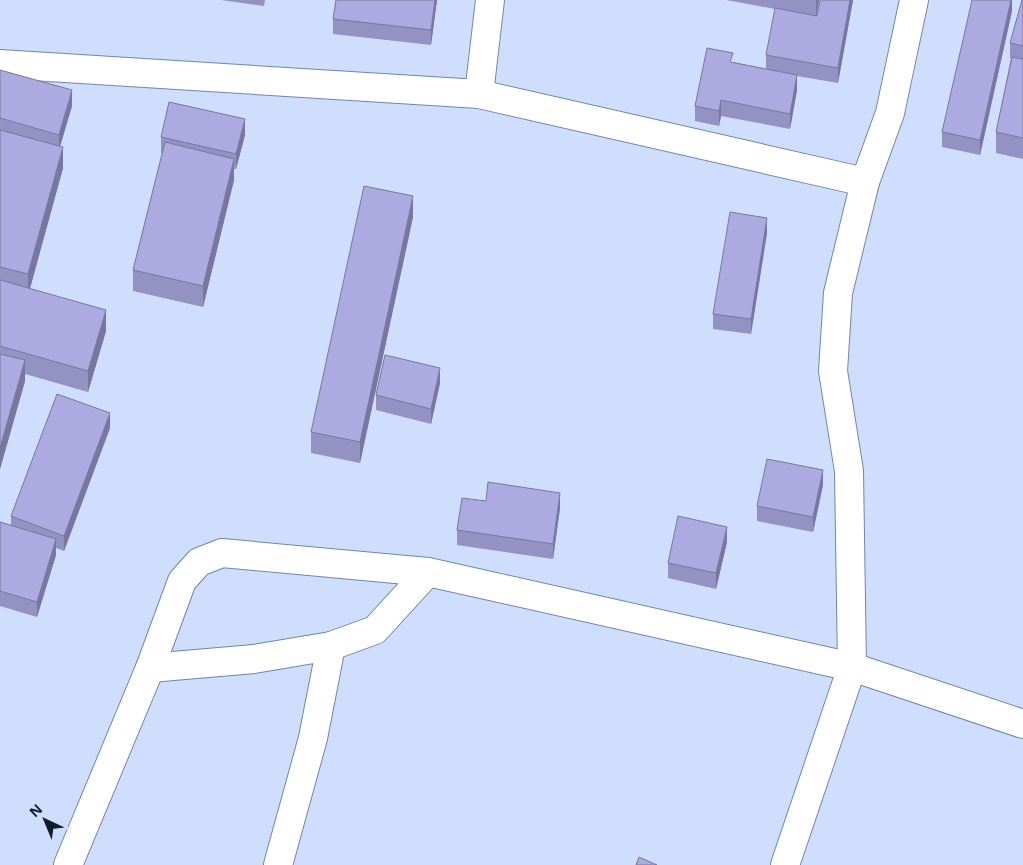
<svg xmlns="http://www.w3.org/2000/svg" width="1023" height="865" viewBox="0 0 1023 865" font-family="'Open Sans',sans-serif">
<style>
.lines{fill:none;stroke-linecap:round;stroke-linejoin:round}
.minor-casing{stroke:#7084b5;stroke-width:30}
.minor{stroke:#fff;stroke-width:28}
.wall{fill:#9492c2}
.shaded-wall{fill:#78779e}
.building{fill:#acaae1;stroke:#78779e}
</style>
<rect width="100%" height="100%" fill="#d0defe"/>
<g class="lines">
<g class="minor-casing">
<g id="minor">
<path d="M0,64L479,94L865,182L838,293L833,371L849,471L852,667L785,865"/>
<path d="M479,94L490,0"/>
<path d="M865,182L890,113L914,0"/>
<path d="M150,668L254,659L331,646L375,630L428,572"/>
<path d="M68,865L150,668L182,581L199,562L222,553L428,572L852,667L1023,724"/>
<path d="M278,865L313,738L331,646"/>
</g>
</g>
<use href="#minor" class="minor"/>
</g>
<g class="wall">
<path d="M221,0H265L264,6Z"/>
<path d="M336,0H437L431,45L333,34V19Z"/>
<path d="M726,0H819L817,16L820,0H853L838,83L797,76V90L790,129L721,116L719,126L695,121V106L733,62L766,69V55L775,9Z"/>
<path d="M1012,0V11L980,155L942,147V132Z"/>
<path d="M1023,0V159L996,153V132L1011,58H1010V43Z"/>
<path d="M0,70L72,106L60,146L63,168L30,289L106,331L88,392L25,374V381L0,469Z"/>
<path d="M245,135L236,169H234V180L203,307L133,291V270L162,153H161V137Z"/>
<path d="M413,217L360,463L311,453V432Z"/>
<path d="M767,233L751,334L713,329V314Z"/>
<path d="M440,383L431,424L376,410V395Z"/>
<path d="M110,428L64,551L56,548V555L37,617L0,606V522L11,525V516Z"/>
<path d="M823,485L813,532L757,521V506Z"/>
<path d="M486,501L560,508L553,559L457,545V530Z"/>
<path d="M727,542L716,589L668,578V563Z"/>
</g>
<g class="shaded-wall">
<path d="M435,0H437L431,45V30Z"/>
<path d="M816,0H819L816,16Z"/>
<path d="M850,0H853L838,83V68Z"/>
<path d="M1011,0H1012V11L980,155V140Z"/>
<path d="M797,75V90L790,129V114Z"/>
<path d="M72,90V106L59,150V135Z"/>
<path d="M721,100V116L719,126V111Z"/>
<path d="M245,119V135L236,169V154Z"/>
<path d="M63,147V168L28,295V274Z"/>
<path d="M234,159V180L203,307V286Z"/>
<path d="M413,196V217L360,463V442Z"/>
<path d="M767,218V233L751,334V319Z"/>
<path d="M106,310V331L88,392V371Z"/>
<path d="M25,360V381L0,469V448Z"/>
<path d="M440,368V383L431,424V409Z"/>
<path d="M110,413V428L64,551V536Z"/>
<path d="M823,470V485L813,532V517Z"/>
<path d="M560,493V508L553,559V544Z"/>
<path d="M727,527V542L716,589V573Z"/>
<path d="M56,539V555L37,617V602Z"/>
</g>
<g class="building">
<path d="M336,0H435L431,30L333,19Z"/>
<path d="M820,0H850L838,68L766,55L775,8L817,16Z"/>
<path d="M972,0H1011L980,140L942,132Z"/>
<path d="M1022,0H1023V46L1010,43Z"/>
<path d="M707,48L733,53L730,62L797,75L790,114L721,100L719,111L695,106Z"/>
<path d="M1012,57L1023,59V138L996,132Z"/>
<path d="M0,70L72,90L59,135L0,118Z"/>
<path d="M169,102L245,119L236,154L161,137Z"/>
<path d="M0,130L63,147L28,274L0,267Z"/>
<path d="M165,142L234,159L203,286L133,270Z"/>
<path d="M364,186L413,196L360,442L311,432Z"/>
<path d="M730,212L767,218L751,319L713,314Z"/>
<path d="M0,280L106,310L88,371L0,346Z"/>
<path d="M0,354L25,360L0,448Z"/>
<path d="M385,355L440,368L431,409L376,395Z"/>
<path d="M57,394L110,413L64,536L11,516Z"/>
<path d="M767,459L823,470L813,517L757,506Z"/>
<path d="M488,482L560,493L553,544L457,530L462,498L486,501Z"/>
<path d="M678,516L727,527L716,573L668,563Z"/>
<path d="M0,522L56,539L37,602L0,591Z"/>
<path d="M639,857L657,865H636Z"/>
</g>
<g transform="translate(45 820) rotate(316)" stroke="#d0defe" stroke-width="4" paint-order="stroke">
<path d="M0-4L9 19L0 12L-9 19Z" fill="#131b2e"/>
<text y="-8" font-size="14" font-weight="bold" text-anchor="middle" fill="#131b2e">N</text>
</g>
</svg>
